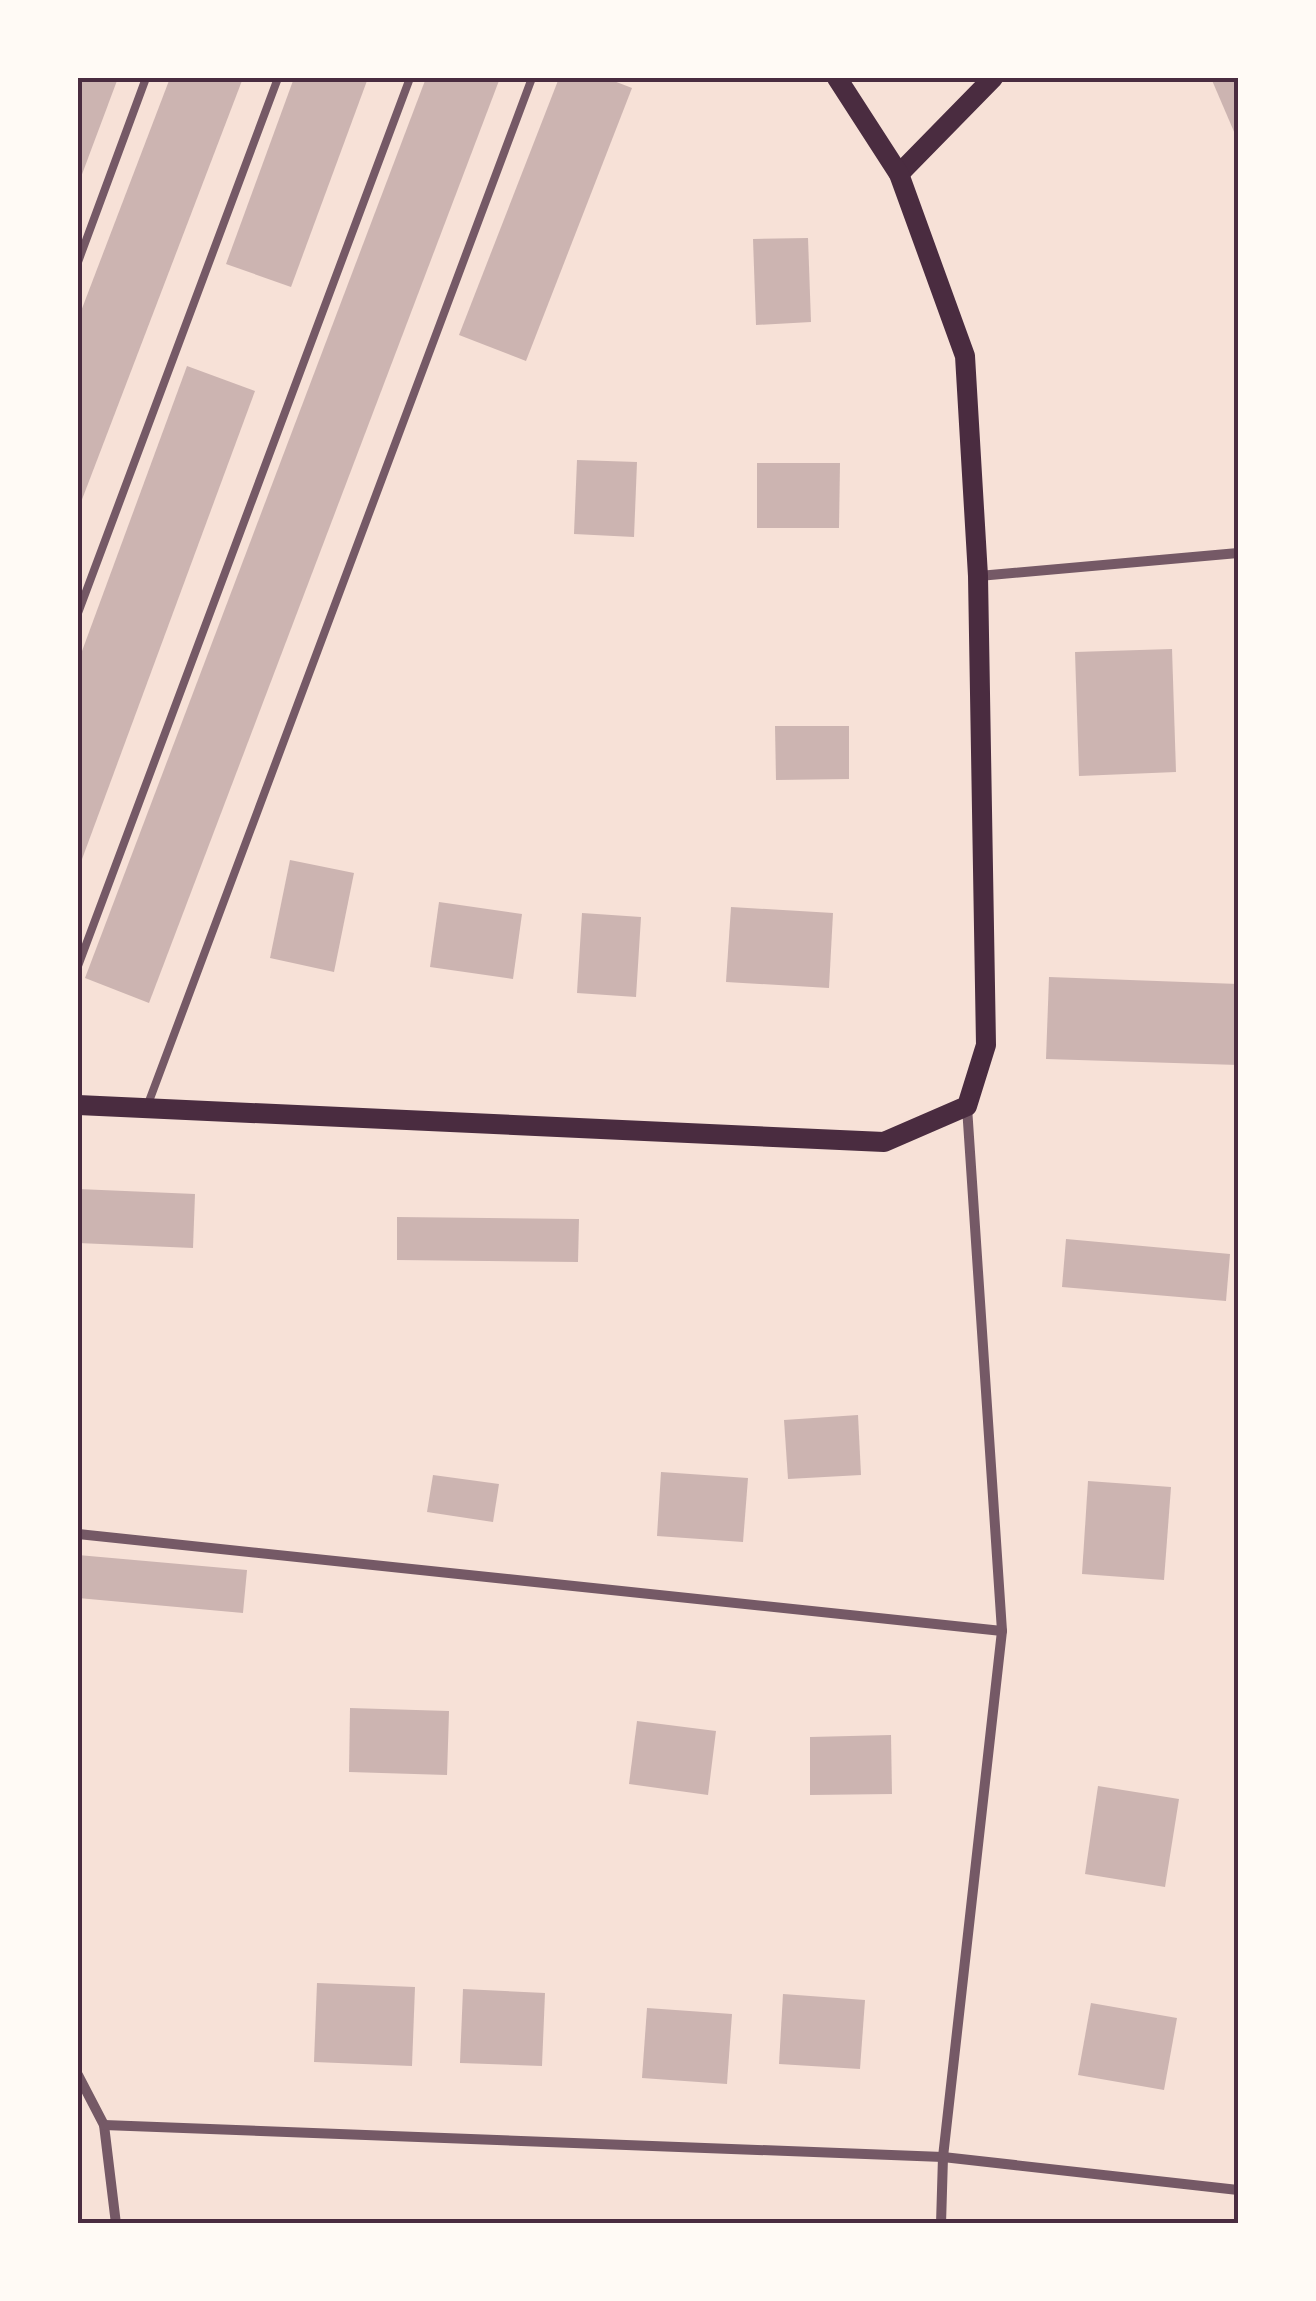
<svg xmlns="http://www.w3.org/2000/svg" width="1316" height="2301" viewBox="0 0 1316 2301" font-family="'Nunito Sans',sans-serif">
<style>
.building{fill:#ccb4b1}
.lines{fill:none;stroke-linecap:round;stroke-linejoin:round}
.service{stroke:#755966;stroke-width:8}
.minor{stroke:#755966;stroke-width:10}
.secondary{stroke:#4a2c40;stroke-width:20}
.neatline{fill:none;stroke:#4a2c40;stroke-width:4}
</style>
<rect width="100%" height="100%" fill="#f7e1d7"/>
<g class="building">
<path d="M78,78H118L78,185Z"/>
<path d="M170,78H243L78,510V319Z"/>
<path d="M294,78H368L291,287L226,264Z"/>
<path d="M426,78H500L149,1003L85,978Z"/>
<path d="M559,78H606L632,88L526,361L459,335Z"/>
<path d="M1211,78H1238V141Z"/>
<path d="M808,238L811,322L756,325L753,239Z"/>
<path d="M187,366L255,391L78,870V662Z"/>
<path d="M577,460L637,462L634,537L574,534Z"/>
<path d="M757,463H840L839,528H757Z"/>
<path d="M1172,649L1176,772L1079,776L1075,652Z"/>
<path d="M775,726H849V779L776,780Z"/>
<path d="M290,860L354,873L334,972L270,958Z"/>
<path d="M439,902L522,914L513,979L430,967Z"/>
<path d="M731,907L833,913L829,988L726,982Z"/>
<path d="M582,913L641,917L636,997L577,993Z"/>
<path d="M1049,977L1238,984V1065L1046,1059Z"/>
<path d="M78,1189L195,1194L193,1248L78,1243Z"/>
<path d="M397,1217L579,1219L578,1262L397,1260Z"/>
<path d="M1066,1239L1230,1254L1226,1301L1062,1287Z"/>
<path d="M858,1415L861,1475L788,1479L784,1420Z"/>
<path d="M661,1472L748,1478L743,1542L657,1536Z"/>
<path d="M433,1475L499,1484L493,1522L427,1512Z"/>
<path d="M1088,1481L1171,1487L1164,1580L1082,1574Z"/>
<path d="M78,1555L247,1570L243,1613L78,1598Z"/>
<path d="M350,1708L449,1711L447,1775L349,1772Z"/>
<path d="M637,1721L716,1731L708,1795L629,1784Z"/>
<path d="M891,1735L892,1794L810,1795V1737Z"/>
<path d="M1098,1786L1179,1799L1165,1887L1085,1874Z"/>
<path d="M317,1983L415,1987L412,2066L314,2062Z"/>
<path d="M463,1989L545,1993L542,2066L460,2063Z"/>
<path d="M783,1994L865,2000L860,2069L779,2064Z"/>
<path d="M1091,2003L1177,2018L1164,2090L1078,2075Z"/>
<path d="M647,2008L732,2014L727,2084L642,2078Z"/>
</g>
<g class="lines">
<g class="service">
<path d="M680,78H688"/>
<path d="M78,262L146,78"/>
<path d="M78,613L278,78"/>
<path d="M78,966L410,78"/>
<path d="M148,1104L532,78"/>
</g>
<g class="minor">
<path d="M979,576L1238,553"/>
<path d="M78,1534L1002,1631"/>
<path d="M78,2075L104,2125L116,2224"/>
<path d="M104,2125L943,2157L1238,2190"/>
<path d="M941,2224L943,2157L1002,1631L967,1107"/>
</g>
<g class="secondary">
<path d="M899,174L993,78"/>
<path d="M78,1105L884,1142L967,1106L986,1045L978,576L965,356L899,174L837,78"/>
</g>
</g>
<rect width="1316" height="2301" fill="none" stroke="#fffaf5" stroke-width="160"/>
<rect x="80" y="80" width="1156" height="2141" class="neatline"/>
</svg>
